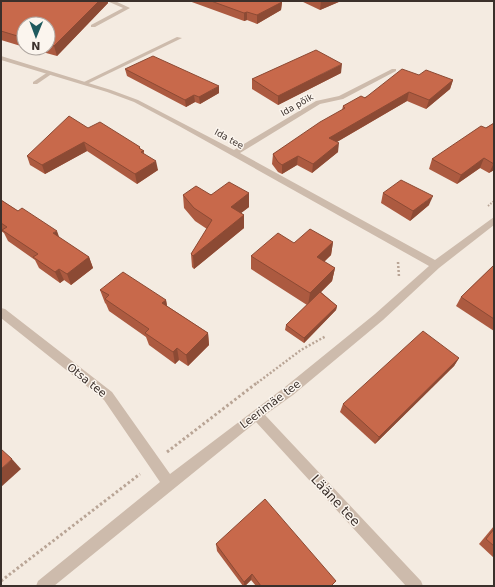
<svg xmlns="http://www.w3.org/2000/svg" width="495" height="587" viewBox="0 0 495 587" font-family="'DejaVu Sans',sans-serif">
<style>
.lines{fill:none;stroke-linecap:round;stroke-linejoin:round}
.path-far2{stroke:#b9a596;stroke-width:2;stroke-dasharray:1.5 1.5;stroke-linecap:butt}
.path-far1{stroke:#b9a596;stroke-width:2.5;stroke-dasharray:2 2;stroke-linecap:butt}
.path{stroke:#b9a596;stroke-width:3;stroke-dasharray:2.5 2.5;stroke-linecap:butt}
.lane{fill:#cdbbac;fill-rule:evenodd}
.street{fill:#cdbbac;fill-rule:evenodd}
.wall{fill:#ac5a40}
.shaded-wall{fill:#8c4a34}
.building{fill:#c8694b;stroke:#8c4a34}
.labels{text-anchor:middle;stroke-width:3;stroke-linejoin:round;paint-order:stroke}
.far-street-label{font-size:9px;fill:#3b302b;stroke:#fbf5ee}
.street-label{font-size:11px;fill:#3b302b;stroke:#fbf5ee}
.near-street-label{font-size:13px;fill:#3b302b;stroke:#fbf5ee}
</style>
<rect width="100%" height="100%" fill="#f4ebe1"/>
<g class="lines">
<path class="path-far2" d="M488,206L494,201"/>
<g class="path-far1">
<path d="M398,262L399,277"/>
<path d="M257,383L301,350L326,336"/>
</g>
<g class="path">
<path d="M167,452L258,382"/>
<path d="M1,581L140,474"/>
</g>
<g class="lane">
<path d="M107,1H115L130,8L95,27H91V25L123,8Z"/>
<path d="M177,37L182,38L87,84L82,83Z"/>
<path d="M48,72L53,73L37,84H33V82Z"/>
</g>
<path class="street" d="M1,56L111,90L138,100L234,150L316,101L339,96L392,69H396V71L343,99L320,104L240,153L435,260L494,217V225L439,268L383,320L293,395L265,415L421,581L423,586H406L256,422L54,586H36L38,581L160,482L104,400L1,318V308L5,309L112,392L170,474L285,387L375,314L429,266L179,126L134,102L107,92L1,60Z"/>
</g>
<g class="wall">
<path d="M1,1L108,3L57,56L28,48H48V24H24V47L1,40Z"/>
<path d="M189,1H280L282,2L281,10L257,24L247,20L244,21Z"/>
<path d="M301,1H341L320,10Z"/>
<path d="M125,69L219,93L200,104L195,102L186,107L127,76Z"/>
<path d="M341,73L278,105L252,89V79Z"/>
<path d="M419,75L453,80L450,89L426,109L407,101L337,142L338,152L312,173L297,165L282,174L278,172L272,164L273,154L342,110L343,106Z"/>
<path d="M494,123V170L489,173L480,168L457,184L429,169L432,159Z"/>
<path d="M88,128L141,149L144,151V154L158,170L137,184L87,151L45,174L30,165L27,156Z"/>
<path d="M249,193V207L241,213L244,215V228L194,269L192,267L191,254L207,229L195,221L184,208L183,195Z"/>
<path d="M383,193L429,205L410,221L381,203Z"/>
<path d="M1,200L89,257L93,268L71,285L64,280L60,283L39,268L35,260L8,241L4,233L1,231Z"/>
<path d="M333,242L331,255L324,262L335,268L332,281L321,292L337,306L336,310L304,343L285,330L286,325L307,305L251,269V256L294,243Z"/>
<path d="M494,265V331L456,306L461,297Z"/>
<path d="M100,290L166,300L167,306L208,333L209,345L188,366L179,360L175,364L149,345L146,337L109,311L106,304L105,303Z"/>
<path d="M459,358L454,366L375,444L340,412L343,404Z"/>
<path d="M494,526V558L479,544Z"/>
<path d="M216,544L332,586H256L251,580L245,586H243L217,551Z"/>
</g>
<g class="shaded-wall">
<path d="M99,1H108V3L57,56L54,46Z"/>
<path d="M321,1H341L320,10Z"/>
<path d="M282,2L281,10L257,24V15Z"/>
<path d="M247,12V20L244,21V13Z"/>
<path d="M342,64L341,73L278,105V96Z"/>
<path d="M453,80L450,89L426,109L429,100Z"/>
<path d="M219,86V93L200,104L199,97Z"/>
<path d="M409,92L407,101L328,147L329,138Z"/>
<path d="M194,95L195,102L186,107L185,100Z"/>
<path d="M84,142L87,151L45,174L42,165Z"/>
<path d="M339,143L338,152L312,173L313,164Z"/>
<path d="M298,156L297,165L282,174V165Z"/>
<path d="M484,158L480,168L457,184L461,175Z"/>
<path d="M156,161L158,170L137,184L135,174Z"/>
<path d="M494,163V170L489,173Z"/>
<path d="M249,193V207L232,220L231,207Z"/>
<path d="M433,196L429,205L410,221L413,211Z"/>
<path d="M244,215V228L194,269L193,256Z"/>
<path d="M57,231L61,242L53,233Z"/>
<path d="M333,242L331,255L315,270L317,257Z"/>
<path d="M89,257L93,268L71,285L67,274Z"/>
<path d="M335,268L332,281L308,305L310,293Z"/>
<path d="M59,269L64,280L60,283L55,272Z"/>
<path d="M166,300L168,312L162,303Z"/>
<path d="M337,306L336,310L304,343V338Z"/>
<path d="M208,333L209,345L188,366L186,355Z"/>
<path d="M177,348L179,360L175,364L173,352Z"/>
<path d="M459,358L454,366L375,444L379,437Z"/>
<path d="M12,459L21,469L1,487V469Z"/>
<path d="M252,574L251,580L245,586H244V582Z"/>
</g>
<g class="building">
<path d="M1,1H99L54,46L48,44V24H24V38L1,31Z"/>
<path d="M211,1H280L282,2L257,15L247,12L244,13Z"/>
<path d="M316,50L342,64L278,96L252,79Z"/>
<path d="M153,56L219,86L199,97L194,95L185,100L125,69Z"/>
<path d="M402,69L419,75L426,70L453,80L429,100L409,92L329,138L339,143L313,164L298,156L282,165L278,162L273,154L320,122L345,108L343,106L361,96L365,98Z"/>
<path d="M69,116L88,128L100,122L140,147L139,148L144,151L141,152L156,161L135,174L84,142L42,165L27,156Z"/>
<path d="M494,123V164L484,158L461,175L432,159L481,126L486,128Z"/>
<path d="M401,180L433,196L413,211L383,193Z"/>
<path d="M229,182L249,193L231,207L244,215L193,256L191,254L212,220L194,208L183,195L196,186L211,195Z"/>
<path d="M1,200L18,211L22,208L57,231L53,233L89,257L67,274L59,269L55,272L33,257L38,254L2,230L7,227L1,223Z"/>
<path d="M310,229L333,242L317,257L335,268L310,293L251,256L278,233L294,243Z"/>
<path d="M494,265V319L461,297Z"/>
<path d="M123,272L166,300L162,303L208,333L186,355L177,348L173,352L145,333L149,329L105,299L109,295L100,290Z"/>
<path d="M320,292L337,306L304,338L286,325Z"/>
<path d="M423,331L459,358L379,437L343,404Z"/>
<path d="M1,449L12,459L1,469Z"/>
<path d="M265,499L336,581L331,586H261L252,574L244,582L216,544Z"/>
<path d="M494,529V546L486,539Z"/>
</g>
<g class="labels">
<g class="far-street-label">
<text transform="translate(297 105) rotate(-30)" y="3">Ida põik</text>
<text transform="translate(229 139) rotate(29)" y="3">Ida tee</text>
</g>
<g class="street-label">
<text transform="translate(87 380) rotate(39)" y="4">Otsa tee</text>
<text transform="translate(270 404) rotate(-37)" y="4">Leerimäe tee</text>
</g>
<g class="near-street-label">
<text transform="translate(336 500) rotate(47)" y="5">Lääne tee</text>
</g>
</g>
<rect width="495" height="587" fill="none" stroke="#3b302b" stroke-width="4"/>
<g transform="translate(36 36) rotate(181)"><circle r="19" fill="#fbf5ee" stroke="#aea6a0"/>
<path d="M0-3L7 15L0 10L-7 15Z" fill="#1f5a5e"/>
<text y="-6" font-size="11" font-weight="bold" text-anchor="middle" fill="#3b302b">N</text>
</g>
</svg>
